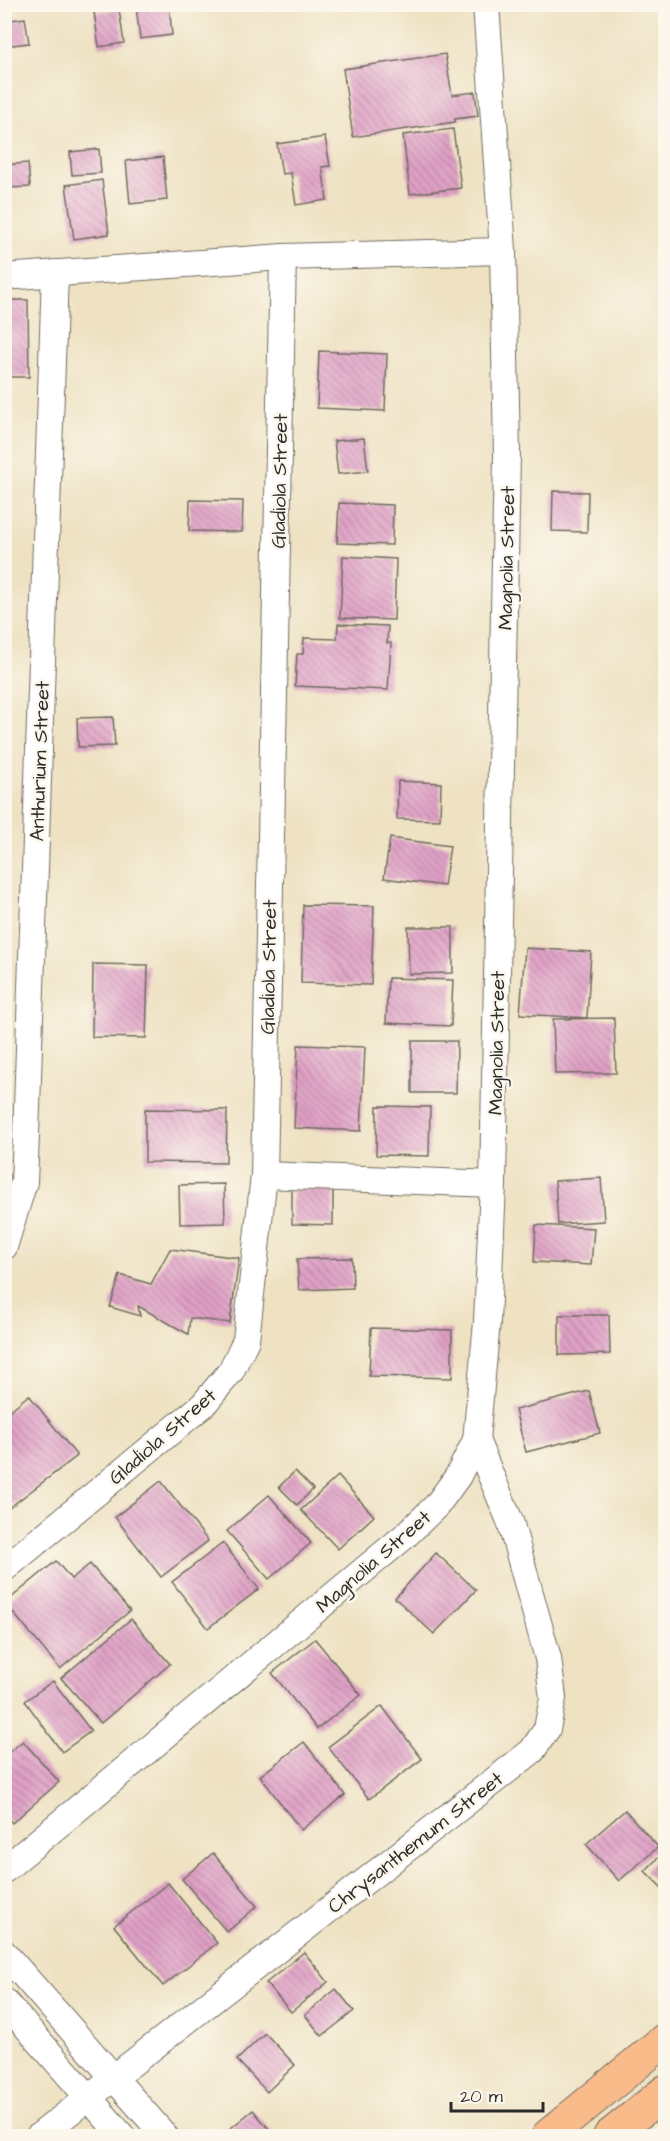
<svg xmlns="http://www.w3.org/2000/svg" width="670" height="2141" viewBox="0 0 670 2141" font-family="'Architects Daughter',sans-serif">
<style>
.building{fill:url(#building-back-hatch)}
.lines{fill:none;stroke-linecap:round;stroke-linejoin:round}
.minor-casing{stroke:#706b60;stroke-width:28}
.trunk-casing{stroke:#706b60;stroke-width:35}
.minor{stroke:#fff;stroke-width:26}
.trunk{stroke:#fabb8b;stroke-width:33}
.labels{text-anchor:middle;stroke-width:5;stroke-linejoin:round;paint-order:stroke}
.street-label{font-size:20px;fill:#2b2b2b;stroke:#fbf7ec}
</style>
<defs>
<pattern id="building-back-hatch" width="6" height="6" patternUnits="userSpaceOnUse" patternTransform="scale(1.5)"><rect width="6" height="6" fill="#e0a0c6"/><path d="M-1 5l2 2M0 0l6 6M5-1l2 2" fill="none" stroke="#b683a1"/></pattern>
</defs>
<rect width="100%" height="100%" fill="#fbf7ec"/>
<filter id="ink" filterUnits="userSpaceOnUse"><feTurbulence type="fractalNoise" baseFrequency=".0167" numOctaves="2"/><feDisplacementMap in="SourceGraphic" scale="12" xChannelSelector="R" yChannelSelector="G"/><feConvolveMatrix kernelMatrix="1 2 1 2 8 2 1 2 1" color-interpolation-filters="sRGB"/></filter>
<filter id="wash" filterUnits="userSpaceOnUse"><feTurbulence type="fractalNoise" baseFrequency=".008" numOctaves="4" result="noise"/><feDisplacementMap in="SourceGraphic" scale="24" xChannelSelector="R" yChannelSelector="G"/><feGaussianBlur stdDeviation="1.35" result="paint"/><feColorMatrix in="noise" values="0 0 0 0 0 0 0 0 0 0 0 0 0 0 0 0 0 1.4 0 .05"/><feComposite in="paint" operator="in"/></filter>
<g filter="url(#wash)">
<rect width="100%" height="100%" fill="#efe2c3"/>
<g id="blocks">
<g class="building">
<path d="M169,4L172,35L140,39L136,6Z"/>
<path d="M119,9L124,43L99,47L94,12Z"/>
<path d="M25,18L29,43L4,46V21Z"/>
<path d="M445,54L452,95L475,92L478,116L455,119V122L353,137L343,69Z"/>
<path d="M453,129L461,188L410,194L403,135Z"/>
<path d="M325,137L330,166L322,167L327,200L296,205L291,173L282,174L277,144Z"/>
<path d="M99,149L101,173L72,175L70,152Z"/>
<path d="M163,157L167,200L130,204L126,161Z"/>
<path d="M28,163L30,187L4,188V165Z"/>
<path d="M102,180L109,234L74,239L66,185Z"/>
<path d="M5,300H28L29,377H5Z"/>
<path d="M319,351L387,354L385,411L317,408Z"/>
<path d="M364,438L368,471L338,474L334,441Z"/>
<path d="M553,491L588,492L587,532L552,531Z"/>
<path d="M190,500L243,501L242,532L189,531Z"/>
<path d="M339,503L393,505L392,545L337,543Z"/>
<path d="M343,556L396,559L394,620L340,618Z"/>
<path d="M338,624L388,626L387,643H391L388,690L295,686L297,654H303L304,638L337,639Z"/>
<path d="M4,646H7L6,675H4Z"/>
<path d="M113,717L115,746L78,747L77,718Z"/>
<path d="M398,781L441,783L440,820L397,819Z"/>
<path d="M390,838L450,846L444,886L384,878Z"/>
<path d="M303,905L374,906L371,985L301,983Z"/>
<path d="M408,927H453V973L409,974Z"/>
<path d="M525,948L591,952L587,1018L520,1014Z"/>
<path d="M93,964L148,965L146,1038L92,1037Z"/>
<path d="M388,978L453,980L451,1026L386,1023Z"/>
<path d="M614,1018L616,1073L555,1074L553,1019Z"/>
<path d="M412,1041H457L456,1093H412Z"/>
<path d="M298,1045L365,1047L361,1131L294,1128Z"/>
<path d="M377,1106L430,1107L429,1156L376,1155Z"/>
<path d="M145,1109L227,1110L226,1163L145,1162Z"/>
<path d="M601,1178L604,1221L558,1224L555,1181Z"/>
<path d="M224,1184L225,1223L180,1224L179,1185Z"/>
<path d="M292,1189H333V1225L292,1224Z"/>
<path d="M536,1225L594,1228L591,1265L534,1262Z"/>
<path d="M170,1249L239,1258L230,1323L190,1318L188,1334L138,1306L140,1316L110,1307L120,1275L151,1284Z"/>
<path d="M352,1258L353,1288L299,1290L297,1259Z"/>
<path d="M559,1315H609L610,1354L559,1355Z"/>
<path d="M371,1328L452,1330V1378L369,1376Z"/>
<path d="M589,1391L600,1433L526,1452L515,1410Z"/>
<path d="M29,1395L77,1456L10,1507L4,1500V1407L8,1412Z"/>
<path d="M295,1471L313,1489L297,1505L279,1487Z"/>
<path d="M338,1476L374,1516L338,1549L301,1510Z"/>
<path d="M161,1481L208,1541L161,1577L115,1517Z"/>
<path d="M269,1495L311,1543L269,1579L227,1531Z"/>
<path d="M223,1543L259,1589L208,1628L172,1582Z"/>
<path d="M436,1553L476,1590L434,1634L395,1598Z"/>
<path d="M56,1561L71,1579L90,1564L130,1611L60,1669L5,1603Z"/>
<path d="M131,1619L170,1664L101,1723L61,1678Z"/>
<path d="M315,1639L361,1695L317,1729L272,1673Z"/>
<path d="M53,1681L91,1731L62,1752L25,1701Z"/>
<path d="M382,1706L422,1759L369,1799L328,1747Z"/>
<path d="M23,1741L59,1782L12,1823L4,1814V1756Z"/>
<path d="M304,1742L345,1795L301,1830L260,1776Z"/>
<path d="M625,1810L658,1847L619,1881L586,1844Z"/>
<path d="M666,1850V1885L662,1888L645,1871Z"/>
<path d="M213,1853L257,1906L227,1932L182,1879Z"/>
<path d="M168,1883L217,1943L163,1986L114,1926Z"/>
<path d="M304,1952L328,1982L291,2012L266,1983Z"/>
<path d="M336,1989L354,2011L322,2036L305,2015Z"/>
<path d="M265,2033L295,2065L267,2092L237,2060Z"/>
<path d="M253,2110L275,2136H221Z"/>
</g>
</g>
</g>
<g filter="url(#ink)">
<use href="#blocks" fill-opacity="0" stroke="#706b60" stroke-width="1.5"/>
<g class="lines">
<g class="minor-casing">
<g id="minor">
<path d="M4,277L283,257L503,251"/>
<path d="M264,1175L493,1184"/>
<path d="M4,1247L24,1182L26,1137L55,273"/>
<path d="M4,1569L203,1405L231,1371L246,1340L264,1175L283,257"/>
<path d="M4,1870L406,1535L437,1505L458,1476L476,1440L487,1322L493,1184L507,455L503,251L486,4"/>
<path d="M4,1953L165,2136"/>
<path d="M4,2001L122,2136"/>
<path d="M39,2136L532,1751L547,1729L553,1698L548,1658L510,1521L476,1440"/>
</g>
</g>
<g class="trunk-casing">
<g id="trunk">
<path d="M548,2136L666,2039"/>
<path d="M610,2136L666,2091"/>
</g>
</g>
<use href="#minor" class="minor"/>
<use href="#trunk" class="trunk"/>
</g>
</g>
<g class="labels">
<g class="street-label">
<text transform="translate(279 481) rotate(-89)" y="7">Gladiola Street</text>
<text transform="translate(506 558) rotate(-89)" y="7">Magnolia Street</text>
<text transform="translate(39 761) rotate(-88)" y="7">Anthurium Street</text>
<text transform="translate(268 967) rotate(-89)" y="7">Gladiola Street</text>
<text transform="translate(496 1043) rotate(-89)" y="7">Magnolia Street</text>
<text transform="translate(162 1436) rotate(-41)" y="7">Gladiola Street</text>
<text transform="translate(373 1561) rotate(-41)" y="7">Magnolia Street</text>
<text transform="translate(415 1842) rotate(-38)" y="7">Chrysanthemum Street</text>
</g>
</g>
<rect width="670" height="2141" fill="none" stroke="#fbf7ec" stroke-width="24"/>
<path d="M451 2102v9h92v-9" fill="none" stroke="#2b2b2b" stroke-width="3"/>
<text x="460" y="2102" font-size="18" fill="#2b2b2b" stroke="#fbf7ec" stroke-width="4.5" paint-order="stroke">20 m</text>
</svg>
